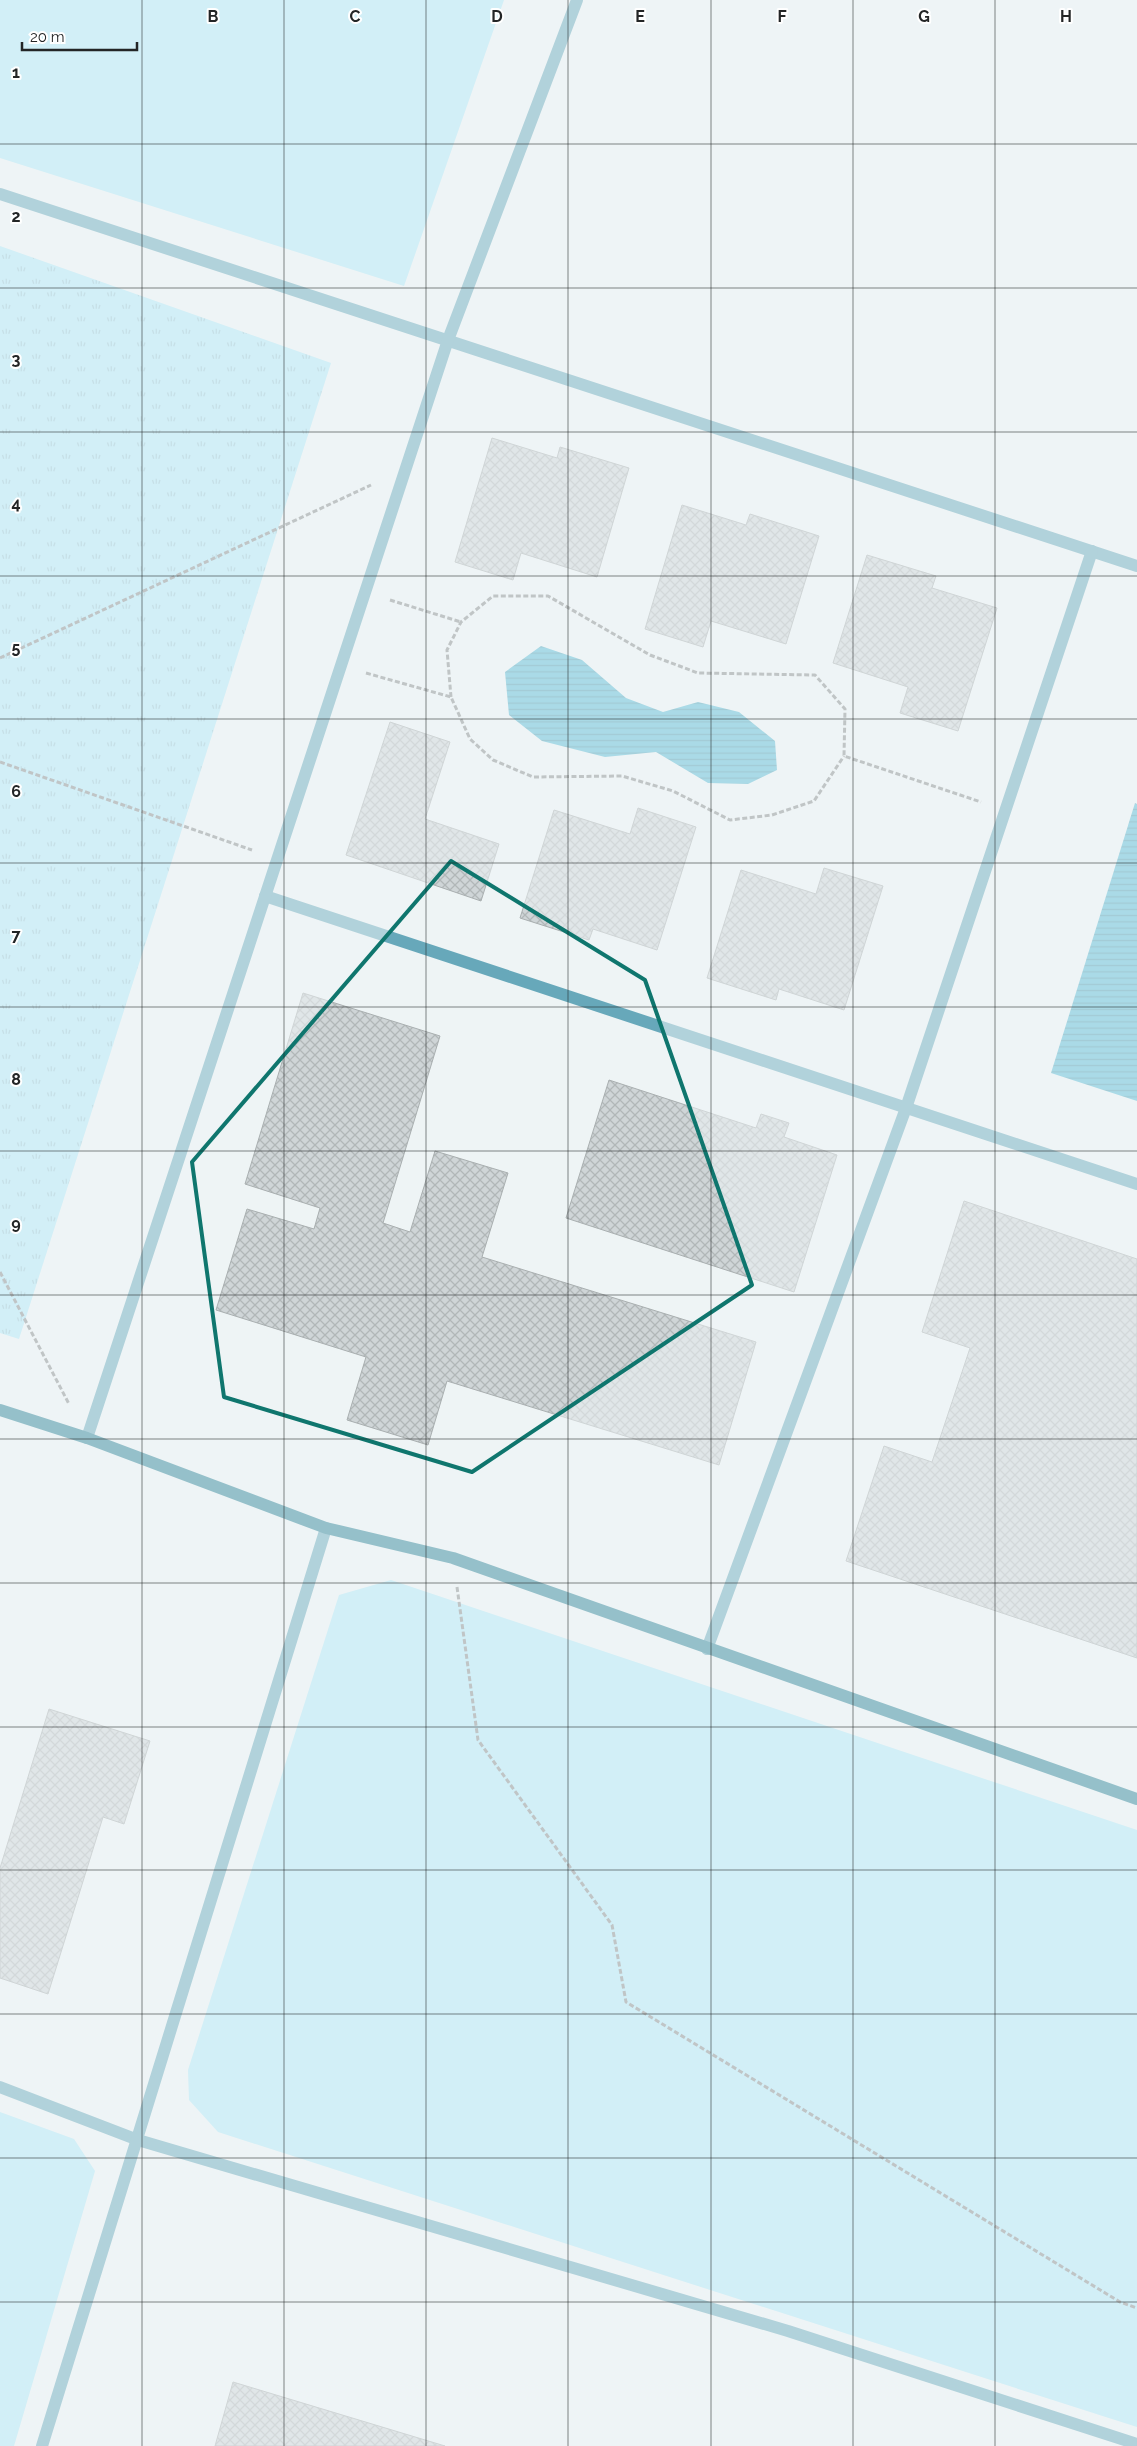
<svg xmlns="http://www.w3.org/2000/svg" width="1137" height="2446" viewBox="0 0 1137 2446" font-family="Raleway,sans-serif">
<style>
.grass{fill:#afe8f8}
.park{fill:url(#park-tufts)}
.water{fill:url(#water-rules)}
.building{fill:url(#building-cross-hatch);stroke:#a9afb0}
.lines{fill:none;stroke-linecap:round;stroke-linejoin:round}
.path{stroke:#888c8d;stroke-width:3;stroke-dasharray:5 2.5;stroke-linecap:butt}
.lane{stroke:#67a8ba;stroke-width:12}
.street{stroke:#67a8ba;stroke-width:12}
.secondary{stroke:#288095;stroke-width:12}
.marked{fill:none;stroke:#0f766e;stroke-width:4;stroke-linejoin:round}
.grid{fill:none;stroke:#232526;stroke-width:1;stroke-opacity:0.55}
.grid-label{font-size:16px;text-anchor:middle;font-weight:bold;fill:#232526;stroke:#fff;stroke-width:4;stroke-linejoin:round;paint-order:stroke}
</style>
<defs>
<pattern id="park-tufts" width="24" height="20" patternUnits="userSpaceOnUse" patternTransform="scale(1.25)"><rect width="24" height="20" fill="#afe8f8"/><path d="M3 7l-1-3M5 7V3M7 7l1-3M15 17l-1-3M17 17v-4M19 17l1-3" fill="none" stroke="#96c7d4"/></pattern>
<pattern id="water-rules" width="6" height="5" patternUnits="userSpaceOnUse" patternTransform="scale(1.25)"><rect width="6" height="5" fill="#57bbd5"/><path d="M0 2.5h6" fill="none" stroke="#4898ad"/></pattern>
<pattern id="building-cross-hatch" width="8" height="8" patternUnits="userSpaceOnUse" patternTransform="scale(1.25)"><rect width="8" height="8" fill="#cfd5d7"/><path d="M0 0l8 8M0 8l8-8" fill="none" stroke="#b1b7b8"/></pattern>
</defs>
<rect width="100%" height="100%" fill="#eef4f5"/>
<g class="grass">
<path d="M0,0H504L404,286L0,158Z"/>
<path d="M391,1580L1137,1830V2427L218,2132L189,2100L188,2070L339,1595Z"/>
<path d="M0,2112L74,2139L95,2171L14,2446H0Z"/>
</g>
<path class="park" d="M0,246L331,363L19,1339L0,1333Z"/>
<g class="water">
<path d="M541,646L582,660L626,698L663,712L698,702L739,712L775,741L777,770L748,784L708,783L656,752L605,757L542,741L509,715L505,672Z"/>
<path d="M1135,803L1137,804V1101L1051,1073Z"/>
</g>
<g class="building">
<path d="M492,438L557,458L560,447L629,468L597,577L521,553L513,580L455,562Z"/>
<path d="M682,505L746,525L750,514L819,536L786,644L711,621L703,647L645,629Z"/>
<path d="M867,555L936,576L932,588L997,608L958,731L900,713L908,687L833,663Z"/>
<path d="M390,722L450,742L425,819L499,844L481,901L346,855Z"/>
<path d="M638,808L696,827L657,950L593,929L589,940L520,918L554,810L630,834Z"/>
<path d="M824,868L883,886L844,1010L779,989L776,1000L707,978L741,870L816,894Z"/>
<path d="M303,993L440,1036L383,1223L410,1232L435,1151L508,1173L482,1257L756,1342L719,1465L447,1381L428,1445L347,1420L366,1357L216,1310L247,1209L314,1229L320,1208L245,1184Z"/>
<path d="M609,1080L756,1128L761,1114L789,1123L784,1137L837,1155L794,1292L566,1218Z"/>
<path d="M964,1201L1137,1259V1658L846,1561L884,1446L932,1462L970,1348L922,1332Z"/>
<path d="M49,1709L150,1741L124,1824L103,1817L48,1994L0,1978V1868Z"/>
<path d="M233,2382L445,2446H215Z"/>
</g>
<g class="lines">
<g class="path">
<path d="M390,600L461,622"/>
<path d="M0,658L371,485"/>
<path d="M366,673L451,697L470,739L493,760L533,777L622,776L673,791L730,820L772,815L814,801L844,756"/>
<path d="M451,697L447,650L461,622L493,596H548L650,655L698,673L815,675L845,709L844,756L981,802"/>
<path d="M0,762L252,850"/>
<path d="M0,1272L69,1404"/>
<path d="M457,1587L478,1740L612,1925L626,2002L1120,2302L1137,2308"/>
</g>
<path class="lane" d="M265,896L1137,1184"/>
<g class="street">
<path d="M0,194L1137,566"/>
<path d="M87,1438L448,340L577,0"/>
<path d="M707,1649L906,1108L1092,551"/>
<path d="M0,2087L138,2140L788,2331L1137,2444"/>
<path d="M42,2446L326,1528"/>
</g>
<path class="secondary" d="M0,1410L87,1438L326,1528L453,1558L1137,1799"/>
</g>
<path d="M0 0H1137V2446H0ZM451,861L645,980L752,1285L472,1472L224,1397L192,1162Z" fill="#eef4f5" fill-opacity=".55" fill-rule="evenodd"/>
<path class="marked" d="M451,861L645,980L752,1285L472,1472L224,1397L192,1162Z"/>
<path class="grid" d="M142,0V2446M284,0V2446M426,0V2446M568,0V2446M711,0V2446M853,0V2446M995,0V2446M0,144H1137M0,288H1137M0,432H1137M0,576H1137M0,719H1137M0,863H1137M0,1007H1137M0,1151H1137M0,1295H1137M0,1439H1137M0,1583H1137M0,1727H1137M0,1870H1137M0,2014H1137M0,2158H1137M0,2302H1137"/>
<g class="grid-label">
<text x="213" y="22">B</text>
<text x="355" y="22">C</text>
<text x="497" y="22">D</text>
<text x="640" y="22">E</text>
<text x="782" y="22">F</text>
<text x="924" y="22">G</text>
<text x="1066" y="22">H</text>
<text x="16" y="78">1</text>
<text x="16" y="222">2</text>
<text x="16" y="365">3</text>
<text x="16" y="509">4</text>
<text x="16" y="653">5</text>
<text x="16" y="797">6</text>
<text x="16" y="941">7</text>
<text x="16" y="1085">8</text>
<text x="16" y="1229">9</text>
</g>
<path d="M22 42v8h115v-8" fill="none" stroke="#232526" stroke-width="2.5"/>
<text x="30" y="42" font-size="15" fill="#232526" stroke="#ffffff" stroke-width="4" paint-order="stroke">20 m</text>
</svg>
